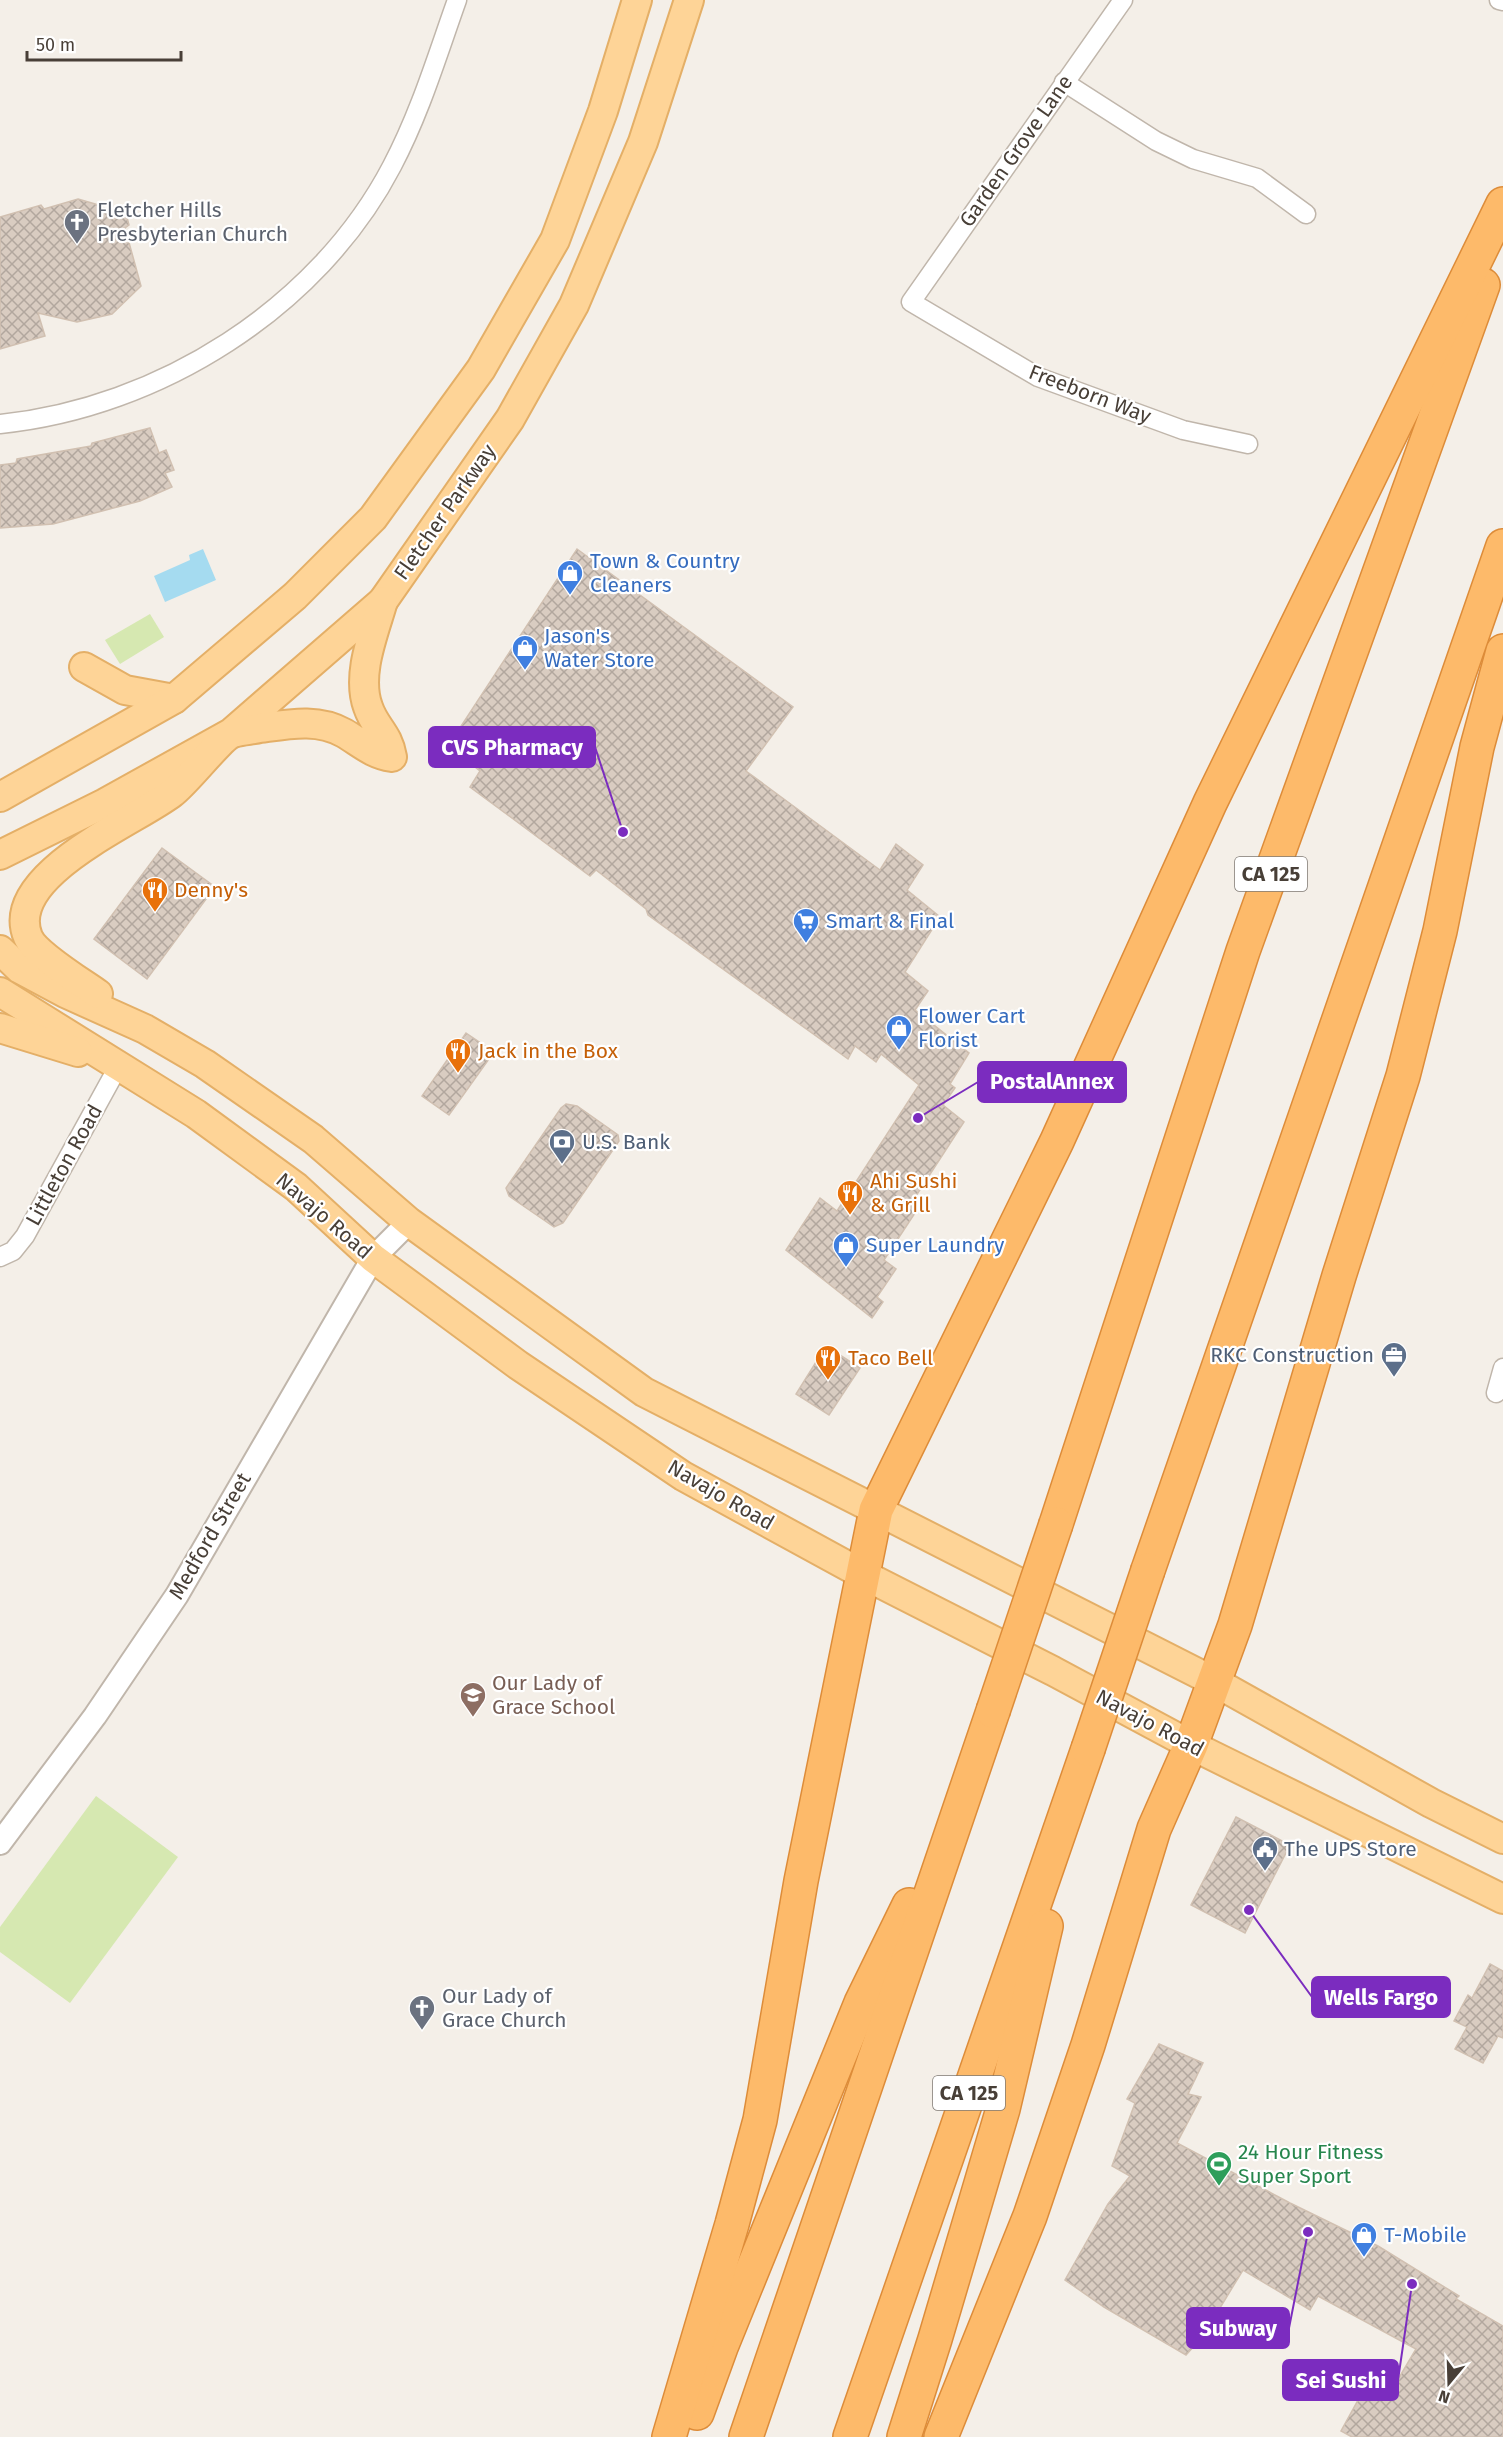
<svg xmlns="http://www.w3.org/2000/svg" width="1503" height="2437" viewBox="0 0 1503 2437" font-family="'Fira Sans',sans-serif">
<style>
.pitch{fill:#d6e8b1}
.water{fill:#a5dbf0}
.building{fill:url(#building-cross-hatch);stroke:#d1c0b1;stroke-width:1.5}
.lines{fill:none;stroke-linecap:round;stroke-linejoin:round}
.minor-casing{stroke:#c0b6ab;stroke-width:21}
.tertiary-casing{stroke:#c0b6ab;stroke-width:26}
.primary-casing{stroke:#e4af67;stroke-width:32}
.motorway-casing{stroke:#dd8c39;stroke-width:36}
.minor{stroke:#fff;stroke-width:18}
.tertiary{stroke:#fff;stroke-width:22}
.primary{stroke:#fed497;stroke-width:28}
.motorway{stroke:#fdba6a;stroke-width:33}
.motorway-bridge-casing{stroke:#dd8c39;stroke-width:36;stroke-linecap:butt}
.motorway-bridge{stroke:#fdba6a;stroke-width:33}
.labels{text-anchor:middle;stroke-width:4.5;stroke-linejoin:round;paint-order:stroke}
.shield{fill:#fff;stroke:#7f7973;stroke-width:1.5}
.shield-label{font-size:20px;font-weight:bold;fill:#483f37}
.street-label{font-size:21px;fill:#483f37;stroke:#fff}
.worship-label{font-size:21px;fill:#5b616d;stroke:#fff;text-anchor:start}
.shop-label{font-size:21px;fill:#366cbe;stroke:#fff;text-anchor:start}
.food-label{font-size:21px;fill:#c56008;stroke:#fff;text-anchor:start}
.service-label{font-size:21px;fill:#4e5e75;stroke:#fff;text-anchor:start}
.education-label{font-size:21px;fill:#785e54;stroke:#fff;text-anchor:start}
.leisure-label{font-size:21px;fill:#27864d;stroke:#fff;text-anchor:start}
.leader{fill:none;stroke:#7b2cbf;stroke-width:2}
.callout-dot{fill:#7b2cbf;stroke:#fff;stroke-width:2}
.callout{fill:#7b2cbf;stroke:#7b2cbf;stroke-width:2}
.callout-label{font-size:22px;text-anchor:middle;font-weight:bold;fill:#fff}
</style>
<defs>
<pattern id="building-cross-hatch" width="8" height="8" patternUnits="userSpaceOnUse" patternTransform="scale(1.5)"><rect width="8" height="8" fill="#d9ccc1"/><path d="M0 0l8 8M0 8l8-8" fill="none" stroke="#b2a79e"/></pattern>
</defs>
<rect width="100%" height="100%" fill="#f4efe8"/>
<g class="pitch">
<path d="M150,614L164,637L120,664L105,640Z"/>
<path d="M96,1796L178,1857L70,2003L0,1952V1927Z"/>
</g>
<path class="water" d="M203,549L216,580L165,602L154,576L190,560L189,555Z"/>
<g class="building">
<path d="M78,199L102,206L110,214L125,210L129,225L125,228L141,286L112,314L77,322L38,313L45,336L0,349V217L41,205L44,209Z"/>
<path d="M150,428L159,453L166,450L174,470L165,473L172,487L140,501L53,524L0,528V465L16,463L17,459L91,446L92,443Z"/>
<path d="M577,549L793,707L746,771L880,870L896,844L923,865L907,890L940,917L905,972L928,991L915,1010L969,1053L950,1084L955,1088L943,1105L964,1122L912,1202L919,1207L884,1260L896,1269L877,1297L883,1302L872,1318L786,1250L820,1198L837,1211L919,1085L881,1054L876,1062L855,1046L848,1059L648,915L646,909L596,870L590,876L470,787L480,771L448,746Z"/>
<path d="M162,848L215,887L147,979L94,939Z"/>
<path d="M466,1033L494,1052L449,1115L422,1096Z"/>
<path d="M566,1104L577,1106L614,1132L618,1135L619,1141L563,1223L554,1227L509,1196L506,1188L561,1108Z"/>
<path d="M826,1346L860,1368L829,1415L796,1394Z"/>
<path d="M1236,1817L1290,1845L1245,1933L1191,1905Z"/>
<path d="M1490,1964L1503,1971V2038L1498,2036L1483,2063L1455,2049L1467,2027L1454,2021L1468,1995L1472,1998Z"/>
<path d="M1159,2044L1203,2063L1188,2094L1201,2097L1177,2143L1290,2203L1378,2246L1459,2296L1456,2299L1503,2326V2437H1352L1341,2431L1368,2382L1390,2393L1416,2349L1318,2296L1310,2310L1243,2270L1203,2336L1186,2355L1104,2307L1065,2280L1108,2204L1130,2176L1112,2166L1135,2103L1127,2099Z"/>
</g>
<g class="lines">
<g class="minor-casing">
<g id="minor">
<path d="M1123,0L911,302L1038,377L1183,430L1248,444"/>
<path d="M1499,0L1503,1"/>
<path d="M1064,82L1156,141L1193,159L1257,178L1306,214"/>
<path d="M0,424C159,408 318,308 392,166C420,113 437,56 457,0"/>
<path d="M0,1257L13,1251L25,1236L119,1065"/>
<path d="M1496,1393L1503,1368"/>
</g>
</g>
<g class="tertiary-casing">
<path id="tertiary" d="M0,1843L95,1716L177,1595L373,1258L409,1222"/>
</g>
<g class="primary-casing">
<g id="primary">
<path d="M84,667L125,690L174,699"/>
<path d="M0,797L174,699L295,596L373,518L481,369L555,240L603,111L637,0"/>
<path d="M0,855L105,803L231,733L383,601L510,419L574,305L643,142L689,0"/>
<path d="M0,950L20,969L65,993L145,1029L205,1064L313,1139L409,1222L644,1392L1215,1682L1431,1803L1503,1839"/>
<path d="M0,992L196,1114L296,1187L373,1258L518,1365L683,1476L864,1575L1053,1671L1191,1745L1503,1899"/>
<path d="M98,994C81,982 35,954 28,937C2,875 136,821 172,793C187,782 221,737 233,733C242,730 252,730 260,728C289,724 318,718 344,733C361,743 372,754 392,757C388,733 375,728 368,707C356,674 374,633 383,601"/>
<path d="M0,1028L78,1052"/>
</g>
</g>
<g class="motorway-casing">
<g id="motorway">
<path d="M1056,1524L1243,951L1483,285"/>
<path d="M1148,1570L1503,546"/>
<path d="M697,2413L721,2347L861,2003L909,1905"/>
<path d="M669,2437L732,2224L760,2120L801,1881L876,1510L1057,1141L1210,803L1503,204"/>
<path d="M746,2437L993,1711"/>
<path d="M850,2437L1088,1749"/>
<path d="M904,2437L935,2339L1003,2109L1046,1926"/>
<path d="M941,2437L1030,2216L1088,2045L1154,1829L1191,1745L1235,1625L1339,1276L1403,1076L1440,931L1477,747L1503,651"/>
</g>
</g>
<use href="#minor" class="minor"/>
<use href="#tertiary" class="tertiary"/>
<use href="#primary" class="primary"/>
<use href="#motorway" class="motorway"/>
<g class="motorway-bridge-casing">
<g id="motorway-bridge">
<path d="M993,1711L1056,1524"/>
<path d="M1088,1749L1148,1570"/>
</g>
</g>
<use href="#motorway-bridge" class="motorway-bridge"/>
</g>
<defs>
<g id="church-pin" transform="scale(1.35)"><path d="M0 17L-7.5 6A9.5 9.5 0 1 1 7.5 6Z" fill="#6b7280" stroke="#fff"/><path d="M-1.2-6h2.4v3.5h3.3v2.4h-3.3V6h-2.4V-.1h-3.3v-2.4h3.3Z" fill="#fff"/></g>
<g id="shop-pin" transform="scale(1.35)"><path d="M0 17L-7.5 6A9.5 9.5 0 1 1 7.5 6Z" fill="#3f7fe0" stroke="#fff"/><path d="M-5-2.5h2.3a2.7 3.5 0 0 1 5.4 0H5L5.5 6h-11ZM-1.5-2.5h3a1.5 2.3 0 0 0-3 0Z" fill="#fff"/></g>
<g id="restaurant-pin" transform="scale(1.35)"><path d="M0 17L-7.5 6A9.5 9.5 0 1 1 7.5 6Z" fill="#e8710a" stroke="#fff"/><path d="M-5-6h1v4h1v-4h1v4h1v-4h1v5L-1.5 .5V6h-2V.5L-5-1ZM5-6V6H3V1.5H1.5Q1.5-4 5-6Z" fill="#fff"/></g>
<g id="supermarket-pin" transform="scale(1.35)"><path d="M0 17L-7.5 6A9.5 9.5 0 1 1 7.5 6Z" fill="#3f7fe0" stroke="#fff"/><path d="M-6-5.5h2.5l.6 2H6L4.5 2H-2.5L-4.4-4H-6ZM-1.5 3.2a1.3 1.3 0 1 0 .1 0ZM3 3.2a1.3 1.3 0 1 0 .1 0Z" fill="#fff"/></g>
<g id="bank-pin" transform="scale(1.35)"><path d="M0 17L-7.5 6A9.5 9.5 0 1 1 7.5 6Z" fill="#5c6f8a" stroke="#fff"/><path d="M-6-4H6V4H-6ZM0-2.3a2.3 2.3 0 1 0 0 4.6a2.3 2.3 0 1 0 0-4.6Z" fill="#fff"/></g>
<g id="office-pin" transform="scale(1.35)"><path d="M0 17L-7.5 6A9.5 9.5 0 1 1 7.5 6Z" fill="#5c6f8a" stroke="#fff"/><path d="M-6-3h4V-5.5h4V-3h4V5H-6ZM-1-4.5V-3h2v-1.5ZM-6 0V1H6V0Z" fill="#fff"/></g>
<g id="school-pin" transform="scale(1.35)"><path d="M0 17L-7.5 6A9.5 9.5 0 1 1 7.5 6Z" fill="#8d6e63" stroke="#fff"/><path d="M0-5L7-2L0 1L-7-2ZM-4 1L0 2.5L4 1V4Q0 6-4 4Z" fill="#fff"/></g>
<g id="civic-pin" transform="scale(1.35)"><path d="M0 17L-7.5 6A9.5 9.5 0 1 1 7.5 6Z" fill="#5c6f8a" stroke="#fff"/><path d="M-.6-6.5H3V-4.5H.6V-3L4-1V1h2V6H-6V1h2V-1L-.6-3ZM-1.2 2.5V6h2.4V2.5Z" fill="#fff"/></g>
<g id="stadium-pin" transform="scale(1.35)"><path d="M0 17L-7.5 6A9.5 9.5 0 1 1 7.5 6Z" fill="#2e9e5b" stroke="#fff"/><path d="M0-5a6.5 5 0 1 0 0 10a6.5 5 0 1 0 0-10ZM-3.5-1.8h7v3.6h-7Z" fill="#fff"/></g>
</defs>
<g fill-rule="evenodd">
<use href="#church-pin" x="77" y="222"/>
<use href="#shop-pin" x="570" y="573"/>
<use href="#shop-pin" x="525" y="648"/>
<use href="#restaurant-pin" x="155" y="890"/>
<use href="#supermarket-pin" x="806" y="921"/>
<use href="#shop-pin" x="899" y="1028"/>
<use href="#restaurant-pin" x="458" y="1051"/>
<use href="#bank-pin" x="562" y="1142"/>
<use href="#restaurant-pin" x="850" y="1193"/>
<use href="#shop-pin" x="846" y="1245"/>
<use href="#office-pin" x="1394" y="1355"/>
<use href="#restaurant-pin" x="828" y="1358"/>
<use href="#school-pin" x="473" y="1695"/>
<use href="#civic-pin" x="1265" y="1849"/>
<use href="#church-pin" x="422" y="2008"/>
<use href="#stadium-pin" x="1219" y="2164"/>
<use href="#shop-pin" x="1364" y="2235"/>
</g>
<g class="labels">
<g class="shield">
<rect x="1235" y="857" width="72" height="34" rx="4.5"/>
<rect x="933" y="2076" width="72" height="34" rx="4.5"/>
</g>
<g class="shield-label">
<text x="1271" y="881">CA 125</text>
<text x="969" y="2100">CA 125</text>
</g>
<g class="street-label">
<text transform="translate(1016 151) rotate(-55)" y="7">Garden Grove Lane</text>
<text transform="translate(1090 394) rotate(21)" y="7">Freeborn Way</text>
<text transform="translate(445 512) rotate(-55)" y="7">Fletcher Parkway</text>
<text transform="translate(64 1165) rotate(-61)" y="7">Littleton Road</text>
<text transform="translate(324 1216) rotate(41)" y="7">Navajo Road</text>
<text transform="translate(721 1495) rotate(30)" y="7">Navajo Road</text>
<text transform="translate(210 1536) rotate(-60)" y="7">Medford Street</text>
<text transform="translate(1150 1723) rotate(28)" y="7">Navajo Road</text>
</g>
<g class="worship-label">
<text x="97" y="217">Fletcher Hills<tspan x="97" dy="24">Presbyterian Church</tspan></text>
<text x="442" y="2003">Our Lady of<tspan x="442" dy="24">Grace Church</tspan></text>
</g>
<g class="shop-label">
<text x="590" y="568">Town &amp; Country<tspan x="590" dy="24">Cleaners</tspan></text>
<text x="544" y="643">Jason's<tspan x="544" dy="24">Water Store</tspan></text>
<text x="826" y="928">Smart &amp; Final</text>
<text x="918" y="1023">Flower Cart<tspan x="918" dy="24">Florist</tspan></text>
<text x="866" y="1252">Super Laundry</text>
<text x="1384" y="2242">T-Mobile</text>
</g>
<g class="food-label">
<text x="174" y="897">Denny's</text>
<text x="478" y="1058">Jack in the Box</text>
<text x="870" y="1188">Ahi Sushi<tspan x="870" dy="24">&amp; Grill</tspan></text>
<text x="848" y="1365">Taco Bell</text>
</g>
<g class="service-label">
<text x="582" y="1149">U.S. Bank</text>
<text x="1374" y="1362" text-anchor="end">RKC Construction</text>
<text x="1284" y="1856">The UPS Store</text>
</g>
<g class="education-label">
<text x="492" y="1690">Our Lady of<tspan x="492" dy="24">Grace School</tspan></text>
</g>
<g class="leisure-label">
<text x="1238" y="2159">24 Hour Fitness<tspan x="1238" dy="24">Super Sport</tspan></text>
</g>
</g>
<path class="leader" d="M623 832L595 747M918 1118L978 1082M1249 1910L1312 1997M1308 2232L1289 2328M1412 2284L1398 2380"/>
<g class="callout-dot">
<circle cx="623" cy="832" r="6"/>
<circle cx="918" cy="1118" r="6"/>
<circle cx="1249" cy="1910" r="6"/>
<circle cx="1308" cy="2232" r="6"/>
<circle cx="1412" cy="2284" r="6"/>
</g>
<g class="callout">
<rect x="429" y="727" width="166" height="40" rx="6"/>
<rect x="978" y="1062" width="148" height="40" rx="6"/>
<rect x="1312" y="1977" width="138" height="40" rx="6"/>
<rect x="1187" y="2308" width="102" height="40" rx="6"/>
<rect x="1283" y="2360" width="115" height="40" rx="6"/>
</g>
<g class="callout-label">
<text x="512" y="755">CVS Pharmacy</text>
<text x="1052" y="1089">PostalAnnex</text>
<text x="1381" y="2005">Wells Fargo</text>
<text x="1238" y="2336">Subway</text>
<text x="1341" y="2388">Sei Sushi</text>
</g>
<g transform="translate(1449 2383) rotate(199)" stroke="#ffffff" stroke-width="4.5" paint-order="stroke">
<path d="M0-4.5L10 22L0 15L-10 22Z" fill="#483f37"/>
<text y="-9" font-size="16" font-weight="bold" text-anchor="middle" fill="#483f37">N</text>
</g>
<path d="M27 51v9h154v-9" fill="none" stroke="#483f37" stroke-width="3"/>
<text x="36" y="51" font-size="18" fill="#483f37" stroke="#ffffff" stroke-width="4.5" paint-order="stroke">50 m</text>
</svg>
